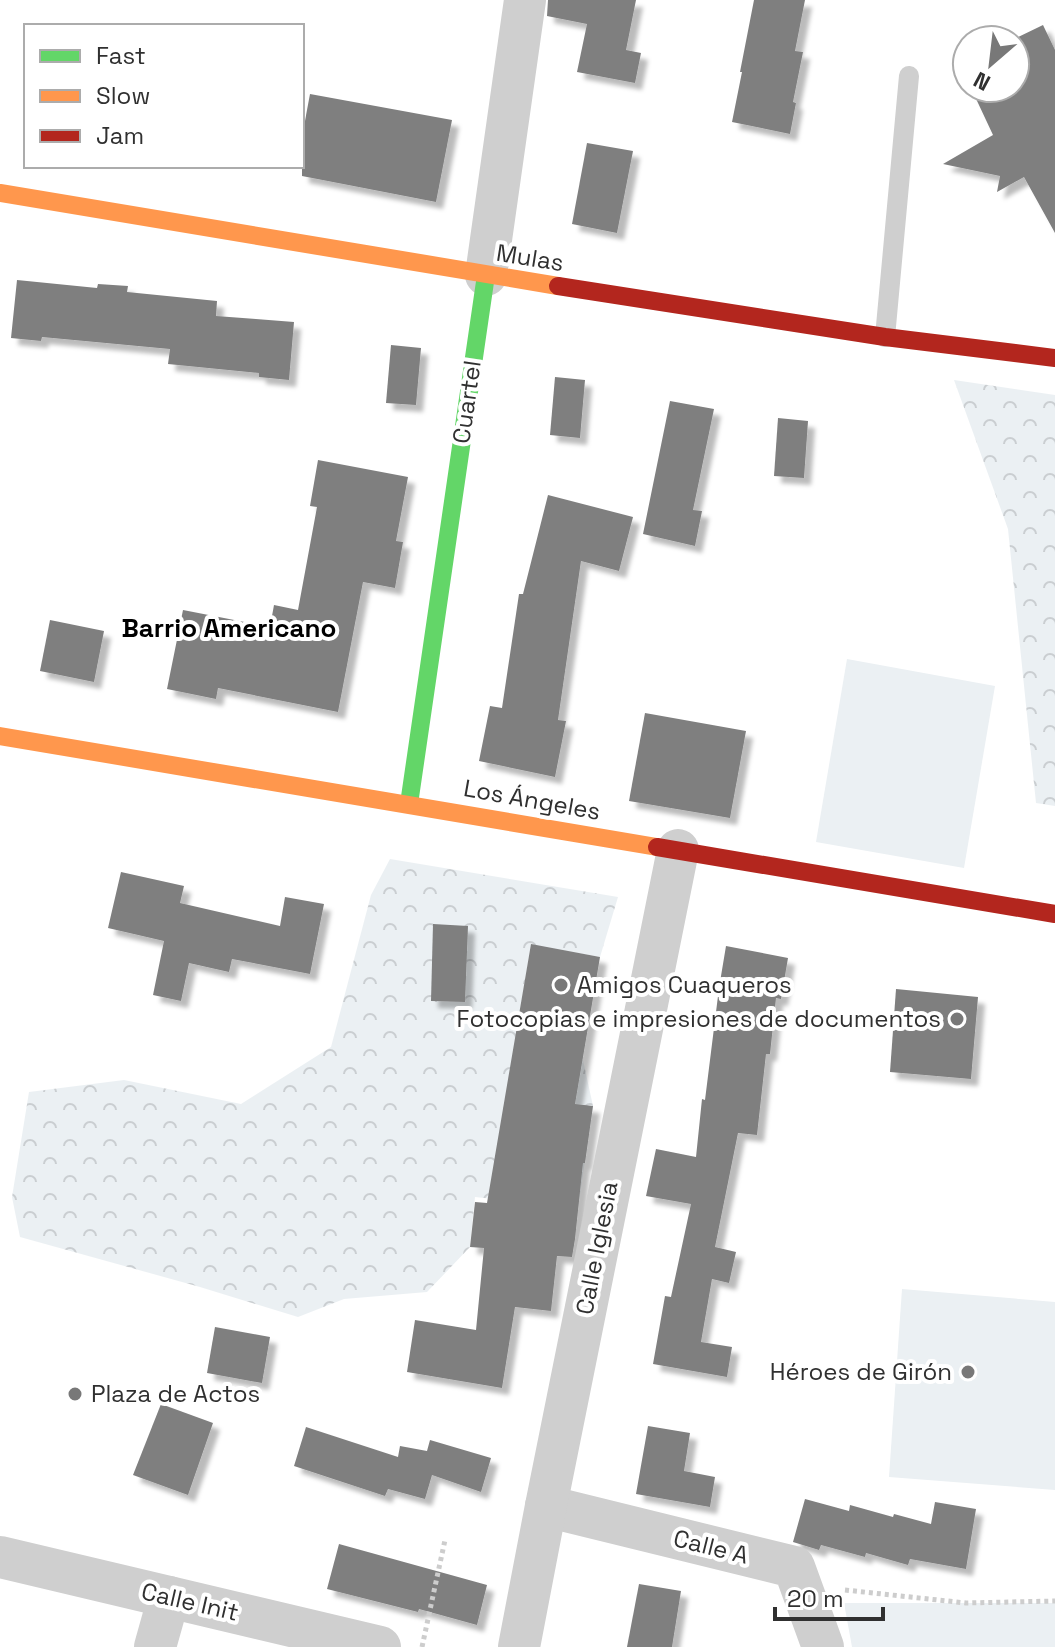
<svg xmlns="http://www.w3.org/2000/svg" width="1055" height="1647" viewBox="0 0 1055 1647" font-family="'Space Grotesk',sans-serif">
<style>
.green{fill:#ebf0f3}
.forest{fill:url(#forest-crowns)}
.building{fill:#7f7f7f;filter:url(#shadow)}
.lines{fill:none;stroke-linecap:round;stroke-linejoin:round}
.path{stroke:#cdcdcd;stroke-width:5;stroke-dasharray:4 4;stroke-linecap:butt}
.lane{stroke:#cfcfcf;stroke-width:20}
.street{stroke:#cfcfcf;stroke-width:42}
.fast{stroke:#63d668;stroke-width:18}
.slow{stroke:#ff974d;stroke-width:18}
.jam{stroke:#b3261e;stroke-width:18}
.poi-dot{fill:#787878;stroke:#fff;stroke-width:3}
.labels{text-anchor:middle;stroke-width:8;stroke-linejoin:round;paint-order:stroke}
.street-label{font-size:24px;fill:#303030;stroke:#fff}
.poi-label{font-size:24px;fill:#303030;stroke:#fff;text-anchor:start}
.neighbourhood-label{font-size:26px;font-weight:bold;fill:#000;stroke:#fff}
</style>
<defs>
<pattern id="forest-crowns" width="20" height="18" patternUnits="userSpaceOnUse" patternTransform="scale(2)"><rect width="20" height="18" fill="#ebf0f3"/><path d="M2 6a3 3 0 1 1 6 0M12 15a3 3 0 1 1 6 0" fill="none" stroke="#caced1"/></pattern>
<filter id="shadow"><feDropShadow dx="7" dy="7" stdDeviation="2" flood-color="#0004"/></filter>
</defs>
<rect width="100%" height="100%" fill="#fff"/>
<g class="green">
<path d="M847,659L995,686L964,868L816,842Z"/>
<path d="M902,1289L1055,1302V1490L889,1477Z"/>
<path d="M844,1603H1055V1647H852Z"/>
</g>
<g class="forest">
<path d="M954,380L1055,395V806L1036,803L1008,529Z"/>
<path d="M390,859L618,897L600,957L531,945L514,1047L583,1060L593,1106L578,1208L475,1197L470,1247L427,1292L344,1299L298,1317L200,1287L20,1237L12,1197L29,1092L124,1080L241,1104L331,1047L371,895Z"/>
</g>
<g class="building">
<path d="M548,0H636L626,50L641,53L635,83L577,72L587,24L547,16Z"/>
<path d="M754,0H805L795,51L803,52L793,102L796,103L790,134L732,122L742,72H740Z"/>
<path d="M1043,25L1055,50V233L1024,177L997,192L1000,176L943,164L993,135L971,88H1015V40H1012Z"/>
<path d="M310,94L452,120L436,202L302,176V137Z"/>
<path d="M587,143L633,151L617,233L572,224Z"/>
<path d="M17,280L97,288L98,284L128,286L127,292L217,301L216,316L294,322L289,380L259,377V373L168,364L170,349L42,337L41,341L11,338Z"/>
<path d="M391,345L421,348L416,405L386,403Z"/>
<path d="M555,377L585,380L580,438L550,435Z"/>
<path d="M670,401L714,409L693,510L702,511L695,546L643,534Z"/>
<path d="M778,418L808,421L804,478L774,476Z"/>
<path d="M318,460L408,477L396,541L403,542L395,588L363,582L338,712L218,688L216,699L167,689L183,610L270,627L274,605L298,610L317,507L310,506Z"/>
<path d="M548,495L633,517L619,571L581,561L558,720L566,721L555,777L479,761L490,706L502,708L519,594H523Z"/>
<path d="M50,620L104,631L94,682L40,671Z"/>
<path d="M645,713L746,731L730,818L629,801Z"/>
<path d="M121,872L184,886L180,903L280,926L285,897L324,904L310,974L232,959L229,972L189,963L181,1001L153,995L164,941L108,928Z"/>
<path d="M433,924L468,926L465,1002L431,1001Z"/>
<path d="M531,944L600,957L575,1104L593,1106L585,1163H583L575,1239L572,1257L557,1256L551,1311L515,1307L502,1388L407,1372L415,1320L476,1330L484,1248L470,1247L475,1202L487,1203Z"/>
<path d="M726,946L788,958L781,999L776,998L770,1054H766L757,1135L738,1133L715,1247L736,1252L729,1283L712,1279L701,1342L732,1347L727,1377L653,1364L665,1296L671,1297L691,1204L646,1196L656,1149L696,1157L702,1099L705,1100L719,988Z"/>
<path d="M896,989L978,997L971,1079L890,1072Z"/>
<path d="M215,1327L270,1337L262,1383L207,1373Z"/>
<path d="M161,1404L213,1423L188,1495L133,1475Z"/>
<path d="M648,1426L690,1433L684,1471L715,1477L710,1507L636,1494Z"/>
<path d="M306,1427L398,1457L400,1446L427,1451L430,1440L491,1458L481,1492L432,1475L425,1499L388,1489L385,1496L294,1466Z"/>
<path d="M805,1499L849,1511L850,1505L893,1517L894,1514L931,1524L935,1502L976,1509L966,1569L910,1559L908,1565L866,1553L865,1557L821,1545L819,1550L793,1542Z"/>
<path d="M339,1544L487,1585L477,1625L419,1609L418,1612L327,1589Z"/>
<path d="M639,1584L681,1591L672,1647H627Z"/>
</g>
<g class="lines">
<g class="path">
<path d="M845,1590L966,1603L1055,1601"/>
<path d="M422,1647L445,1540"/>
</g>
<path class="lane" d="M885,337L909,76"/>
<g class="street">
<path d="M486,275L525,0"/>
<path d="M546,1506L794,1567L823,1647"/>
<path d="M0,1557L380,1647"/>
<path d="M155,1647L169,1597"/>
<path d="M519,1647L546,1506L678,850"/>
</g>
<path class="fast" d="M409,804L486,275"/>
<g class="slow">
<path d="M0,193L558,286"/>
<path d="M0,736L657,847"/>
</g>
<g class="jam">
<path d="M558,286L885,337L1055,358"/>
<path d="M657,847L1055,914"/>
</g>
</g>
<g class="poi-dot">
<circle cx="561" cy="985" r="8"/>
<circle cx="957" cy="1019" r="8"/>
<circle cx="968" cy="1372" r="8"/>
<circle cx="75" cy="1394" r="8"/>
</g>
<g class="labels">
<g class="street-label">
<text transform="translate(530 258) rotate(9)" y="8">Mulas</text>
<text transform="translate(467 402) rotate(-82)" y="8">Cuartel</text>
<text transform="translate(532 800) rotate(10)" y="8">Los Ángeles</text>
<text transform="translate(597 1248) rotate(-79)" y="8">Calle Iglesia</text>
<text transform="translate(711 1547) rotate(14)" y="8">Calle A</text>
<text transform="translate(190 1602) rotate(13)" y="8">Calle Init</text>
</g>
<g class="poi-label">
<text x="577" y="993">Amigos Cuaqueros</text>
<text x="941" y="1027" text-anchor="end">Fotocopias e impresiones de documentos</text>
<text x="952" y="1380" text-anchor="end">Héroes de Girón</text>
<text x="91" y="1402">Plaza de Actos</text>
</g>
<g class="neighbourhood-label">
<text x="229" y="637">Barrio Americano</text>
</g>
</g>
<rect x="24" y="24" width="280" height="144" fill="#ffffff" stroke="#acacac" stroke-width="2"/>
<rect x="40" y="50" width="40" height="12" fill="#63d668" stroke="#acacac" stroke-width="2"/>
<text x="96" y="64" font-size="24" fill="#303030">Fast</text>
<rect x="40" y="90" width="40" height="12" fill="#ff974d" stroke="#acacac" stroke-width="2"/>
<text x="96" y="104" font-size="24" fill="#303030">Slow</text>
<rect x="40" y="130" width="40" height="12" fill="#b3261e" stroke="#acacac" stroke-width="2"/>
<text x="96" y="144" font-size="24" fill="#303030">Jam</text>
<g transform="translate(991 64) rotate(208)"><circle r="38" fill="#ffffff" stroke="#acacac" stroke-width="2"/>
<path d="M0-6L14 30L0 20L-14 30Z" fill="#787878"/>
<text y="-12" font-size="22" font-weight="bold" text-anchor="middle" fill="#303030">N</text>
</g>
<path d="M775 1607v12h108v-12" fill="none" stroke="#303030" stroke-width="4"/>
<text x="787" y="1607" font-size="24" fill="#303030" stroke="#ffffff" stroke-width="6" paint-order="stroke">20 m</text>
</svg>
